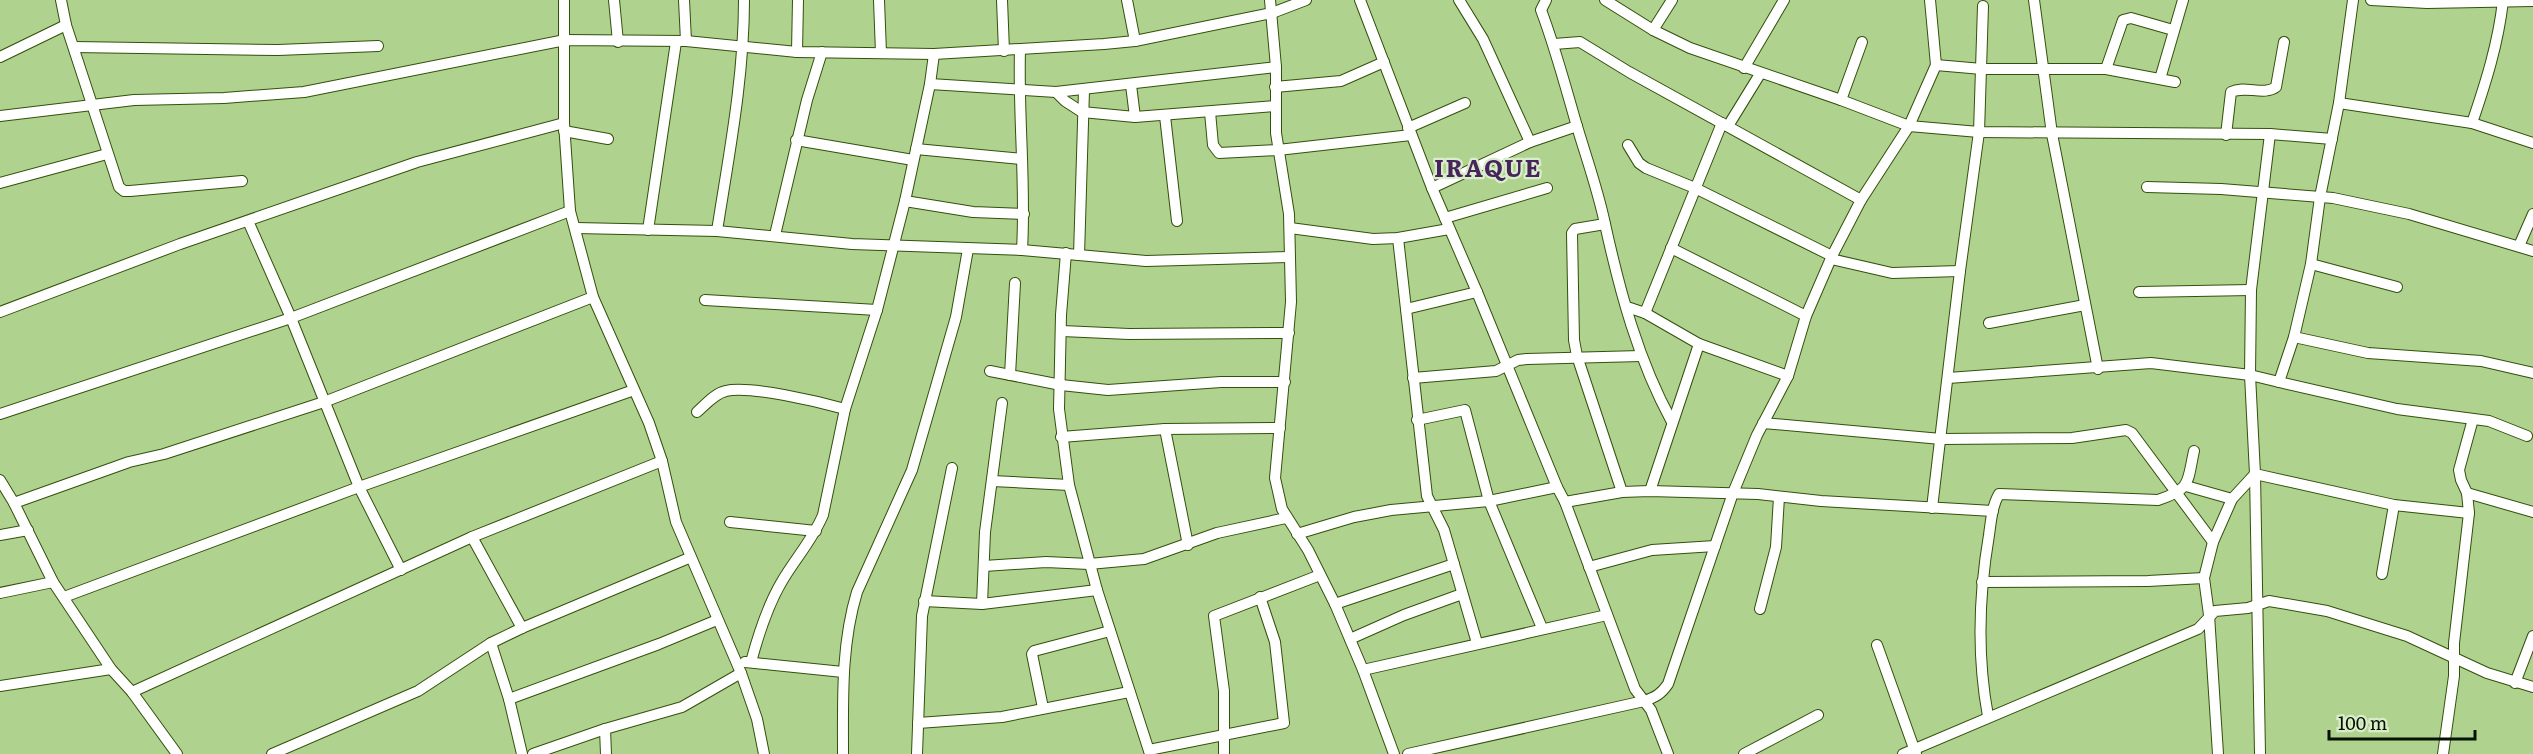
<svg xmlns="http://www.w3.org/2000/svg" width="2533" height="754" viewBox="0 0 2533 754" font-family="Literata,serif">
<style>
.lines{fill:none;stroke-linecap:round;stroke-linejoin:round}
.minor-casing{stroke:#33500b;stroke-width:12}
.minor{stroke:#fff;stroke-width:10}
.labels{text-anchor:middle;stroke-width:4.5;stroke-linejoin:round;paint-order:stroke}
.district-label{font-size:24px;font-weight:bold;letter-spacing:1.5px;fill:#47255c;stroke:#daedcb}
</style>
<rect width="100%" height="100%" fill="#afd38e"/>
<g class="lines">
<g class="minor-casing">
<g id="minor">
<path d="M61,0L66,25L119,187L124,191H130L242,181"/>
<path d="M564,0V123L570,211L593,297L649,423L662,461L676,522L741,673L757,719L764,754"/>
<path d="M614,0L618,42"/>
<path d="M684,0L686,41"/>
<path d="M879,0L881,53"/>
<path d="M1002,0L1004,51"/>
<path d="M1127,0L1135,41"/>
<path d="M1270,0L1276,67V133L1289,214L1291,302L1275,478L1282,509L1308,550L1335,604L1363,670L1394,754"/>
<path d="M1360,0L1432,188L1477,292L1557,487L1565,502L1635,689L1651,710L1668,754"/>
<path d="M1459,0L1483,39L1530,142"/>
<path d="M1546,0L1541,10C1555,47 1565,85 1576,123C1586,157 1598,190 1605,224C1620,292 1638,360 1672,422"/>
<path d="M1605,0L1653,30L1690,48L1841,100L1909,126L1979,132L2270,134L2332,139"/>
<path d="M2034,0L2052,134L2098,369"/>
<path d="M2371,0L2427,3L2533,1"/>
<path d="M1653,30L1672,0"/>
<path d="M1554,44L1580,42L1629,72L1861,200"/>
<path d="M74,47L278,50L378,46"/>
<path d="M1020,50C1018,117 1026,183 1022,250"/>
<path d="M797,52L798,0"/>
<path d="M0,57L66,25"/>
<path d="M1936,65L1982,69H2106L2175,82"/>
<path d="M1744,68L1784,0"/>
<path d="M2106,69L2123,20L2131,18L2173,30"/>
<path d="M2160,79L2183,0"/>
<path d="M930,84L1056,92L1276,67"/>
<path d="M1131,85L1135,117"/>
<path d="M1275,87L1341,81L1384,62"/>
<path d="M1056,92L1065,101L1082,112L1135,117L1276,106"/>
<path d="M1841,100L1862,42"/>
<path d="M2339,103L2472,123L2533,143"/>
<path d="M1210,112L1213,145L1219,153L1278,150L1411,135"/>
<path d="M0,116L134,100L224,98L304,92L565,40L686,41L797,52L934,54L1104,44L1135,41L1272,13L1306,0"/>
<path d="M1165,116L1177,221"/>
<path d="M2472,123C2486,82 2498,44 2503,1"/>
<path d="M1728,126L1760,74"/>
<path d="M1408,128L1465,103"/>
<path d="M564,131L608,139"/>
<path d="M2226,135L2231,92C2245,85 2264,96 2276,87L2284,42"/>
<path d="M796,140L913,160"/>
<path d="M1628,145L1639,163L1646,168L1695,188L1832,256"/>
<path d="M916,149L1022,159"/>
<path d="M0,183L107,154"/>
<path d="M2147,187L2221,189L2333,198L2409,214L2533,251"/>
<path d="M1432,188L1530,142L1577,126"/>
<path d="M905,201L973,212L1024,214"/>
<path d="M1445,218L1547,188"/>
<path d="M248,221L291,318L359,487L401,570"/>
<path d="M1605,224L1575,229L1572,233L1574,340L1577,356L1622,492"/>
<path d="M576,228L717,231L852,244L1022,250L1146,261L1289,257"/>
<path d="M1290,228L1373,239L1398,238L1449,229"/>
<path d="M648,230L676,42"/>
<path d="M717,231C729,154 744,78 744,0"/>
<path d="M775,235L807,100L822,52"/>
<path d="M1398,238L1427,496L1444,530L1477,643"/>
<path d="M2519,246L2533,214"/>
<path d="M1671,248L1806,316"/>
<path d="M1066,253L1061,315L1059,409L1069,485L1097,590L1150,754"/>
<path d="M1079,255L1084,90"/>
<path d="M1831,259L1892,273L1960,271"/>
<path d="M2311,264L2397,287"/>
<path d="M2139,292L2251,290"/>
<path d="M705,300L877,310"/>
<path d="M1627,307L1645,313L1699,344L1788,376"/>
<path d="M1406,309L1477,292"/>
<path d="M0,312L180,244L417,162L564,123"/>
<path d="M1645,313L1722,123"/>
<path d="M1989,323L2085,305"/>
<path d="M1062,331L1129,334L1289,333"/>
<path d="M2294,337L2368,353L2481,361L2533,373"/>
<path d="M990,371L1061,385L1108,390L1221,382H1285"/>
<path d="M1010,375L1015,283"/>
<path d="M1413,378L1496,371L1518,360L1527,359L1641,356"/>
<path d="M1948,378L2151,363L2250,375L2279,382L2294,337L2311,264L2320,197L2339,103L2353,0"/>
<path d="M2279,382L2397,409L2489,421L2527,436"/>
<path d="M697,412C705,405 715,393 726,391C749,385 820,402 845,409"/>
<path d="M0,414L291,318L570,211"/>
<path d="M1417,420L1465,410L1489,501L1542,628"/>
<path d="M1763,423L1941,439L2072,438L2126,430L2132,433L2213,542"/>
<path d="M1165,429L1188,545"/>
<path d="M1061,437L1165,429L1280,428"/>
<path d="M0,480L14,503L53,582L111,669L132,692L177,754"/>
<path d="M992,481L1069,485"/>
<path d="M2186,486L2232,499"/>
<path d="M1650,491L1699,344"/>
<path d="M2467,493L2533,512"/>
<path d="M1565,502L1622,492L1650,491L1758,494L1821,501L1993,511"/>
<path d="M14,503L129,462L164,454L324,402L593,297"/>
<path d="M1932,508L1960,271L1979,132L1983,6"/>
<path d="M730,522L816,531"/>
<path d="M1297,534L1354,517L1391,510L1489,501L1557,487"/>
<path d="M0,535L28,530"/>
<path d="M472,537L522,628"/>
<path d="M984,566L1046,562L1089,564L1144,559L1217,533L1286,518"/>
<path d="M1589,567L1652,550L1715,546"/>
<path d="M2382,574L2394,505"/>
<path d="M1982,582L2148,581L2204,578"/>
<path d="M0,593L53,582"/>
<path d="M64,597L359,487L634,390"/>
<path d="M924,601L982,604L1097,590"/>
<path d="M982,604L985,532L1002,403"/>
<path d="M1335,604L1454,564"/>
<path d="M1760,609L1776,547L1779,497"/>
<path d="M1350,639L1404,615L1462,594"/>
<path d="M491,643L509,699L522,754"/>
<path d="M1877,645L1916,754"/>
<path d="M745,662L843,672"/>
<path d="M751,662C758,636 767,607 781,583C794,560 812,541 823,515L845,409L877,310L905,201L930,84L934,54"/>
<path d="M1363,670L1607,615"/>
<path d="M2515,683L2533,636"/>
<path d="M0,686L111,669"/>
<path d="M132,692L472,537L662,461"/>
<path d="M509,699L659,644L717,620"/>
<path d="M1043,708L1032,654L1034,651L1110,631"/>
<path d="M1988,716C1977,657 1979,594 1989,535C1991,521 1992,506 1999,494L2158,500C2192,489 2187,482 2194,451"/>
<path d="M918,723L1002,717L1129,692"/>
<path d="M605,729L606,754"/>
<path d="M1149,750L1284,723L1275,642L1260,597"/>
<path d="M272,754L418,691L491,643L522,628L689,558"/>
<path d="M533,754L605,729L682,707L741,673"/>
<path d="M843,754C843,699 841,645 857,592L912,470L956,317L968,249"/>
<path d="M917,754L922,616L952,468"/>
<path d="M1224,754V691L1214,616L1320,575"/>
<path d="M1408,754L1644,701C1656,697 1661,694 1668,684L1733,493L1757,435L1788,376L1806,316L1832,256L1861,200L1909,126L1936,65L1930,0"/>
<path d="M1744,754L1818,715"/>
<path d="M1903,754L2198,629L2215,611L2248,608L2269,601L2327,611L2407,636L2487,673L2533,687"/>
<path d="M2218,754L2209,615L2204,578L2213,542L2232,499L2255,474L2394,505L2469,513"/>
<path d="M2260,754L2255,474L2250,375L2251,290L2270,134"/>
<path d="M2443,754L2454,676V643L2469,513L2467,493L2461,480L2459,470L2473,419"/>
</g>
</g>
<use href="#minor" class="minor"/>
</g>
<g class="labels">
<g class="district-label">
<text x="1488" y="177">IRAQUE</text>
</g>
</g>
<path d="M2329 730v9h146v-9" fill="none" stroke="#061200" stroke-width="3"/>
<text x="2338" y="730" font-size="18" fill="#061200" stroke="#daedcb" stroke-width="4.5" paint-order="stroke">100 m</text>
</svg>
